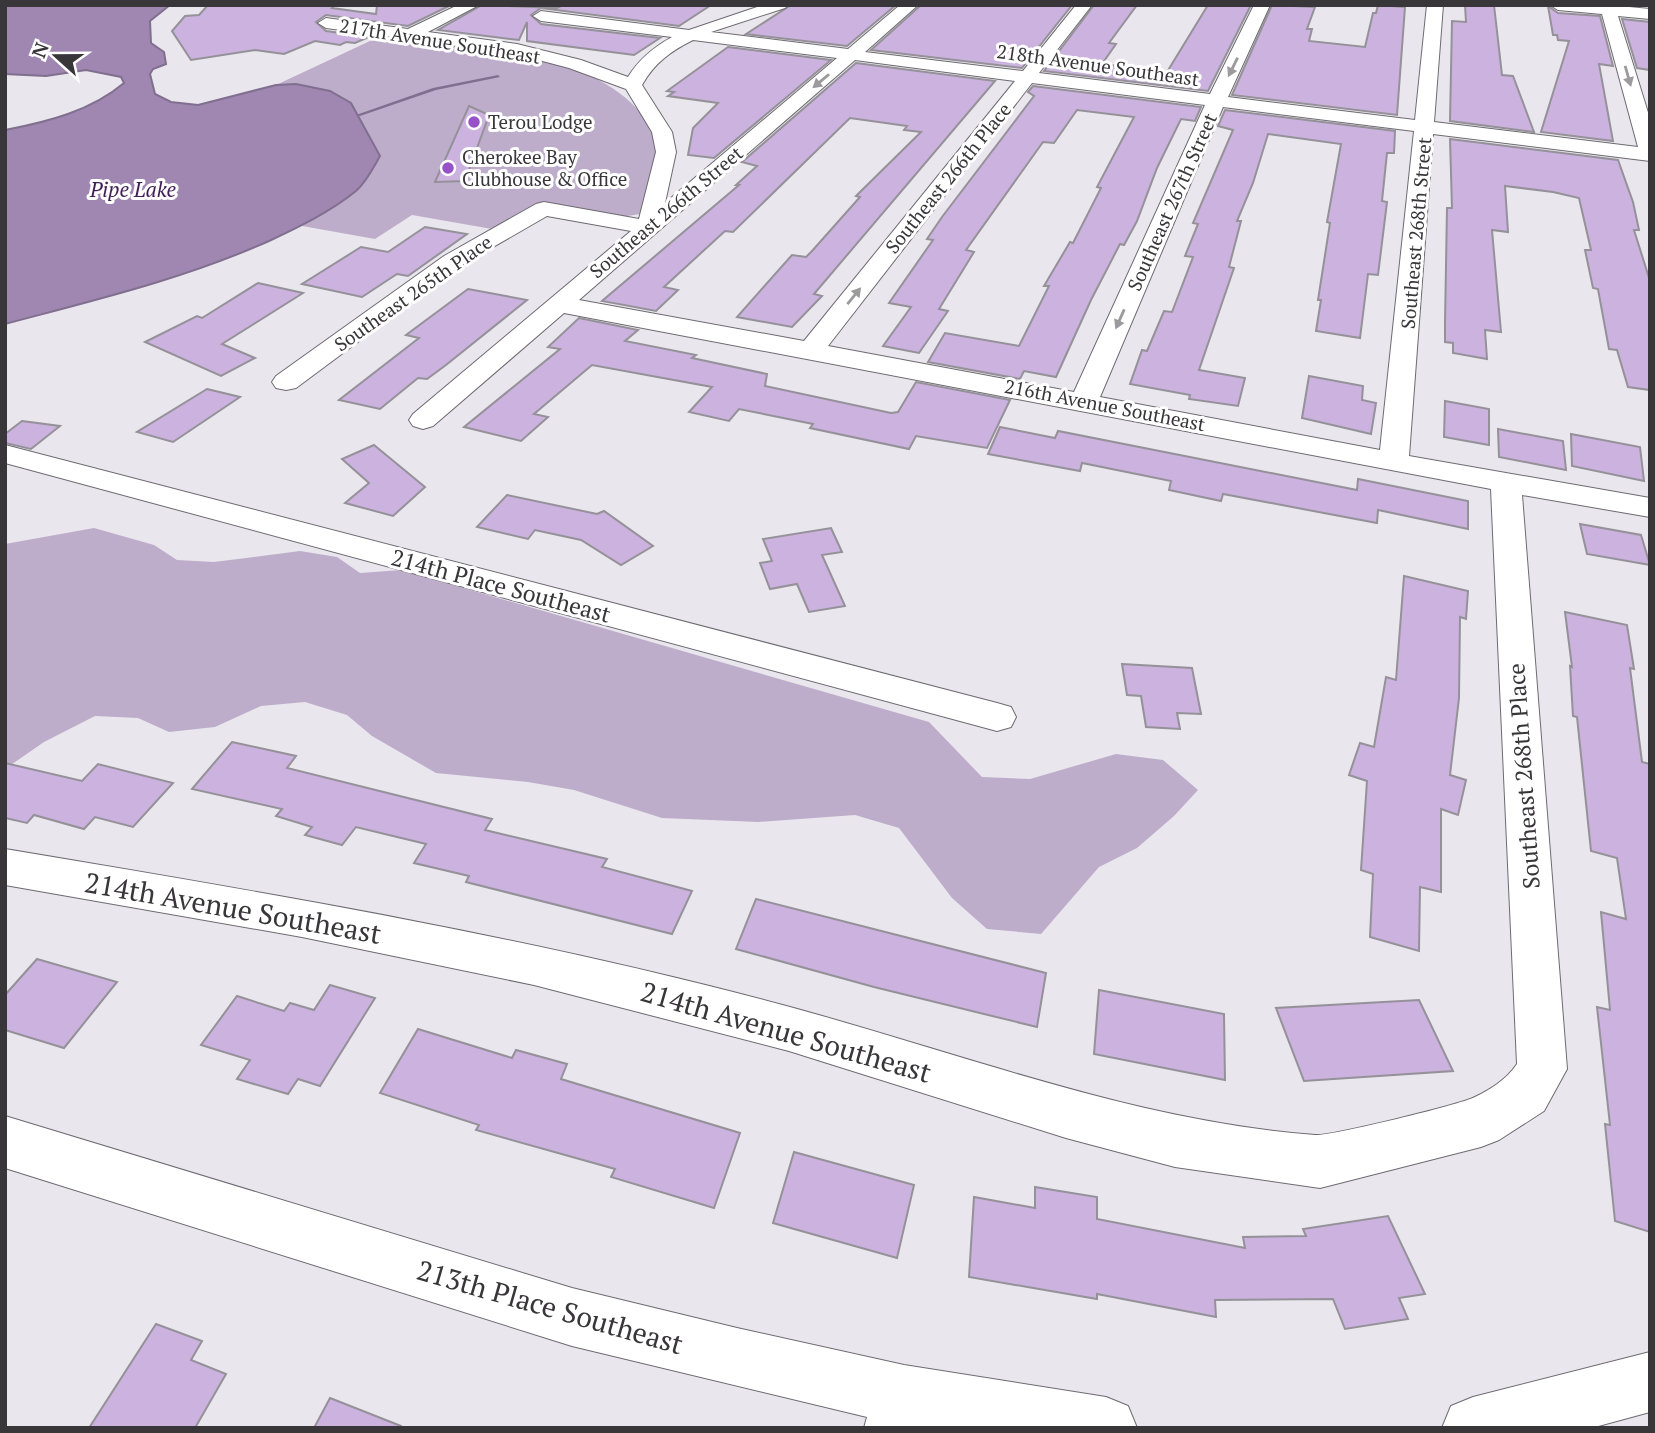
<svg xmlns="http://www.w3.org/2000/svg" width="1655" height="1433" viewBox="0 0 1655 1433" font-family="'PT Serif',serif">
<style>
.green{fill:#bdadca}
.water{fill:#9f87b2;stroke:#806f8e;stroke-width:2}
.lines{fill:none;stroke-linecap:round;stroke-linejoin:round}
.stream{fill:#806f8e;fill-rule:evenodd}
.building{fill:#cbb2df;stroke:#959198;stroke-width:2}
.minor-casing{stroke:#6e6a71;stroke-width:2}
.minor{fill:#fff;fill-rule:evenodd}
.oneway{fill:#9c9a9c}
.poi-dot{fill:#9852c7;stroke:#fff;stroke-width:2.5}
.labels{text-anchor:middle;stroke-width:6;stroke-linejoin:round;paint-order:stroke}
.far-street-label{font-size:19px;fill:#383639;stroke:#fff}
.far-poi-label{font-size:19px;fill:#383639;stroke:#fff;text-anchor:start}
.far-water-label{font-size:21px;font-style:italic;fill:#401f56;stroke:#fff}
.street-label{font-size:23px;fill:#383639;stroke:#fff}
.near-street-label{font-size:28px;fill:#383639;stroke:#fff}
</style>
<rect width="100%" height="100%" fill="#eae6ee"/>
<g class="green">
<path d="M387,33C462,45 585,50 638,110C644,116 653,123 655,130C662,158 648,187 640,214L621,217L541,204L492,229L412,215L375,239L302,226L358,189L380,156L351,103L276,85Z"/>
<path d="M94,528L154,545L177,560L214,562L300,551L337,557L360,573L401,570L929,722L982,777L1030,779L1116,754L1163,760L1198,790L1174,816L1137,848L1099,867L1041,934L987,929L952,898L899,828L855,815L758,822L662,818L574,790L528,782L436,773L372,736L347,715L305,702L261,706L215,727L169,732L138,718L95,716L44,742L5,769V544Z"/>
</g>
<path class="water" d="M5,5H170L150,21L151,43L164,52L166,64L153,69L150,74L155,94L171,102L198,105L276,85L296,84L330,91L351,103L380,156C373,168 367,181 356,191C330,212 299,227 269,241C184,279 95,300 5,324V130C47,122 91,111 124,83L121,77L86,70L46,76L5,74Z"/>
<g class="lines">
<path class="stream" d="M498,75L500,77L436,90L360,116L356,115L433,88Z"/>
</g>
<g class="building">
<path d="M208,5H335L332,8L376,14L377,5H451L408,26L326,15L316,22L326,31L369,37L355,43L346,42L340,45L315,41L284,54L255,50L191,60L172,31L185,16L199,15Z"/>
<path d="M482,5L557,8L563,5H711L679,26L541,8L531,15L541,24L660,38L634,55L527,41V22L519,40L438,30Z"/>
<path d="M791,5H896L847,46L746,34Z"/>
<path d="M921,5H1072L1022,68L871,50Z"/>
<path d="M1094,5H1137L1109,43L1116,44L1102,64L1167,72L1208,5H1251L1208,91L1044,71Z"/>
<path d="M1272,5L1315,7L1307,29H1312L1309,41L1365,47L1373,13H1376L1378,5L1405,7L1397,115L1232,95Z"/>
<path d="M1465,5H1494L1502,75L1513,76L1534,132L1450,121L1452,21L1466,22Z"/>
<path d="M1548,6L1558,13L1600,16L1613,66L1599,64L1613,141L1541,132L1569,41L1558,40L1557,35H1553Z"/>
<path d="M1622,19L1650,22V70L1637,68Z"/>
<path d="M728,47L831,60L714,158L688,155L693,128L718,103L668,96L674,92L667,91Z"/>
<path d="M856,63L995,81L814,294L822,296L792,327L737,317L792,255L806,257L812,251L860,197L856,196L921,132L904,130L907,126L850,118L733,232L725,231L664,287L678,290L656,311L602,301L739,185H736L757,166L742,162Z"/>
<path d="M1033,86L1201,107L1195,121L1181,119L1157,168L1137,221L1124,245L1120,244L1091,300L1056,377L1024,371L1020,379L928,362L945,333L1019,346L1049,286H1044L1070,242L1073,243L1101,188L1097,187L1134,117L1077,110L1054,143L1043,142L966,250L974,252L939,309L948,311L919,353L883,346L911,307L889,303L933,240L927,239L942,217L1034,96L1028,92Z"/>
<path d="M469,106L489,115L465,181L435,182Z"/>
<path d="M1225,110L1395,131L1394,153H1387L1382,201L1387,202L1378,275L1368,274L1360,338L1316,331L1321,300H1318L1330,223L1327,222L1341,144L1268,134L1253,183L1237,221H1241L1229,267L1234,268L1199,370L1245,378L1238,406L1189,399L1190,395L1130,384L1142,350L1147,351L1164,311L1172,312L1193,257L1185,256L1198,224L1193,223L1233,130L1218,126Z"/>
<path d="M1450,139L1618,160L1633,202L1639,230H1634L1650,281V390L1628,387L1617,350L1609,349L1598,289L1593,288L1585,250H1591L1579,198L1553,192L1505,186L1508,232L1492,230L1501,332L1485,330L1487,359L1453,353V343L1445,342V323L1447,208H1452Z"/>
<path d="M425,227L467,234L408,276L397,274L362,297L302,284L361,247L388,252Z"/>
<path d="M258,283L303,293L222,344L255,358L221,376L145,342L197,316L202,318Z"/>
<path d="M468,289L527,300L446,365L427,379L418,378L380,409L339,400L419,338L406,335Z"/>
<path d="M579,318L638,330L625,341L696,355L692,358L767,374L765,386L891,413L898,412L916,382L1010,400L987,448L916,436L909,449L810,428L813,424L739,409L729,421L689,412L712,387L592,365L534,414L548,417L521,441L464,427L560,349L548,347Z"/>
<path d="M1309,376L1363,386L1362,400L1376,403L1371,434L1302,418Z"/>
<path d="M207,389L240,397L173,442L137,432Z"/>
<path d="M1445,401L1489,409V445L1444,437Z"/>
<path d="M22,421L60,426L31,449L5,443V434Z"/>
<path d="M1000,427L1055,438L1058,431L1357,490L1358,479L1468,501V529L1378,510L1377,523L1223,494L1221,501L1169,490L1171,481L1082,463L1080,471L988,454Z"/>
<path d="M1498,429L1563,441L1566,470L1499,457Z"/>
<path d="M1571,434L1640,447L1644,481L1572,466Z"/>
<path d="M374,445L425,487L393,516L345,503L369,483L342,459Z"/>
<path d="M507,495L597,514L604,511L653,546L621,565L581,540L535,530L528,539L477,527Z"/>
<path d="M1580,524L1641,535L1650,565L1587,554Z"/>
<path d="M831,528L842,552L822,555L845,606L809,612L797,584L770,589L760,563L772,561L763,539Z"/>
<path d="M1404,576L1468,591L1466,619L1460,617L1459,698L1450,775L1466,780L1458,815L1441,809V892L1420,887L1419,951L1370,937L1373,874L1361,870L1367,781L1349,775L1360,743L1374,747L1386,677L1396,680Z"/>
<path d="M1565,612L1627,625L1634,669L1630,668L1642,762L1650,764V1232L1615,1221L1605,1124L1610,1125L1597,1007L1610,1010L1601,912L1626,919L1617,858L1591,851L1577,717L1573,716L1570,666L1572,667Z"/>
<path d="M1122,664L1192,668L1201,714L1177,713L1180,729L1146,727L1141,696L1127,695Z"/>
<path d="M232,742L296,756L287,768L492,819L485,830L607,859L602,867L692,891L672,934L466,882L469,876L414,863L426,844L356,827L342,845L305,835L312,827L276,816L282,809L192,789Z"/>
<path d="M5,763L82,781L98,764L173,783L133,827L95,817L84,829L34,815L27,823L5,818Z"/>
<path d="M756,899L1046,973L1037,1027L874,987L736,949Z"/>
<path d="M37,959L117,982L64,1048L5,1030V995Z"/>
<path d="M330,985L375,998L320,1086L298,1079L288,1094L237,1079L250,1060L201,1045L237,996L284,1011L290,1003L314,1010Z"/>
<path d="M1099,990L1224,1014L1225,1080L1094,1054Z"/>
<path d="M1419,1000L1453,1071L1304,1081L1276,1008Z"/>
<path d="M418,1029L512,1058L516,1050L567,1064L561,1079L740,1133L714,1208L611,1177L615,1169L476,1130L479,1125L380,1093Z"/>
<path d="M794,1152L914,1185L897,1258L773,1223Z"/>
<path d="M1035,1187L1097,1197V1219L1245,1248L1243,1237L1306,1236L1303,1229L1388,1216L1425,1294L1399,1298L1408,1319L1345,1329L1333,1299L1215,1300L1216,1317L1097,1294V1299L969,1277L974,1197L1035,1208Z"/>
<path d="M156,1324L202,1341L191,1360L226,1374L195,1428H89Z"/>
<path d="M330,1398L401,1426V1428H314Z"/>
</g>
<g class="lines">
<g class="minor-casing">
<g id="minor">
<path d="M458,5H479L428,32L517,44L581,60L628,77C639,59 654,47 672,37L541,21L533,16L541,11L689,30L763,5H788L785,8L711,32L848,49L900,5H918L865,52L1023,71L1076,5H1092L1039,73L1210,94L1254,5H1270L1228,97L1415,120L1427,5H1443L1434,122L1638,147L1602,14L1558,10L1550,5H1608L1650,9V19L1618,16L1650,119V161L1433,134L1409,456L1650,498V517L1522,495L1567,1069L1544,1111L1499,1140L1481,1147L1320,1188L1175,1167L1066,1138L789,1051L534,985L302,937L5,885V849C268,893 532,937 790,1007C963,1054 1134,1121 1315,1135C1331,1136 1459,1105 1475,1097C1491,1089 1506,1080 1517,1064L1491,489L564,313L433,426L423,429L413,426L409,420L413,414L631,231L547,216L460,266L296,388L286,390L276,388L272,382L276,376L444,256L536,204L544,202L639,219L656,152L652,132L626,89L569,68L516,54L326,28L318,23L326,18L408,29ZM693,40L837,58L665,203L676,152L672,132L642,85C654,63 671,51 693,40ZM855,60L1015,81L804,341L579,300ZM1032,83L1205,105L1074,392L828,346ZM1223,107L1414,131L1380,450L1100,397Z"/>
<path d="M5,445L997,703L1011,707L1016,717L1011,727L997,731L5,463Z"/>
<path d="M5,1116L572,1288L737,1328L904,1365L1106,1397L1128,1406L1137,1428H864L867,1417L572,1346L5,1168Z"/>
<path d="M1650,1352V1412L1591,1428H1442L1451,1406L1473,1397Z"/>
</g>
</g>
<use href="#minor" class="minor"/>
</g>
<defs><path id="oneway-solid" d="M-6-.8H1V-3.2L6.5 0L1 3.2V.8H-6Z" transform="scale(1.75)"/></defs>
<g class="oneway">
<use href="#oneway-solid" transform="translate(1233 67) rotate(116)"/>
<use href="#oneway-solid" transform="translate(1628 76) rotate(74)"/>
<use href="#oneway-solid" transform="translate(821 81) rotate(140)"/>
<use href="#oneway-solid" transform="translate(854 296) rotate(-51)"/>
<use href="#oneway-solid" transform="translate(1120 319) rotate(114)"/>
</g>
<g class="poi-dot">
<circle cx="474" cy="122" r="7"/>
<circle cx="448" cy="168" r="7"/>
</g>
<g class="labels">
<g class="far-street-label">
<text transform="translate(440 41) rotate(9)" y="7">217th Avenue Southeast</text>
<text transform="translate(1098 65) rotate(8)" y="7">218th Avenue Southeast</text>
<text transform="translate(948 178) rotate(-51)" y="7">Southeast 266th Place</text>
<text transform="translate(1172 202) rotate(-66)" y="7">Southeast 267th Street</text>
<text transform="translate(666 212) rotate(-40)" y="7">Southeast 266th Street</text>
<text transform="translate(1416 233) rotate(-85)" y="7">Southeast 268th Street</text>
<text transform="translate(413 293) rotate(-35)" y="7">Southeast 265th Place</text>
<text transform="translate(1105 405) rotate(11)" y="7">216th Avenue Southeast</text>
</g>
<g class="far-poi-label">
<text x="488" y="129">Terou Lodge</text>
<text x="462" y="164">Cherokee Bay<tspan x="462" dy="22">Clubhouse &amp; Office</tspan></text>
</g>
<g class="far-water-label">
<text x="133" y="197">Pipe Lake</text>
</g>
<g class="street-label">
<text transform="translate(501 586) rotate(15)" y="8">214th Place Southeast</text>
<text transform="translate(1524 776) rotate(-94)" y="8">Southeast 268th Place</text>
</g>
<g class="near-street-label">
<text transform="translate(233 908) rotate(10)" y="10">214th Avenue Southeast</text>
<text transform="translate(786 1032) rotate(16)" y="10">214th Avenue Southeast</text>
<text transform="translate(550 1307) rotate(16)" y="10">213th Place Southeast</text>
</g>
</g>
<rect width="1655" height="1433" fill="none" stroke="#383639" stroke-width="14"/>
<g transform="translate(56 56) rotate(291)" stroke="#ffffff" stroke-width="5" paint-order="stroke">
<path d="M0-5L12 26L0 18L-12 26Z" fill="#383639"/>
<text y="-10" font-size="19" font-weight="bold" text-anchor="middle" fill="#383639">N</text>
</g>
</svg>
